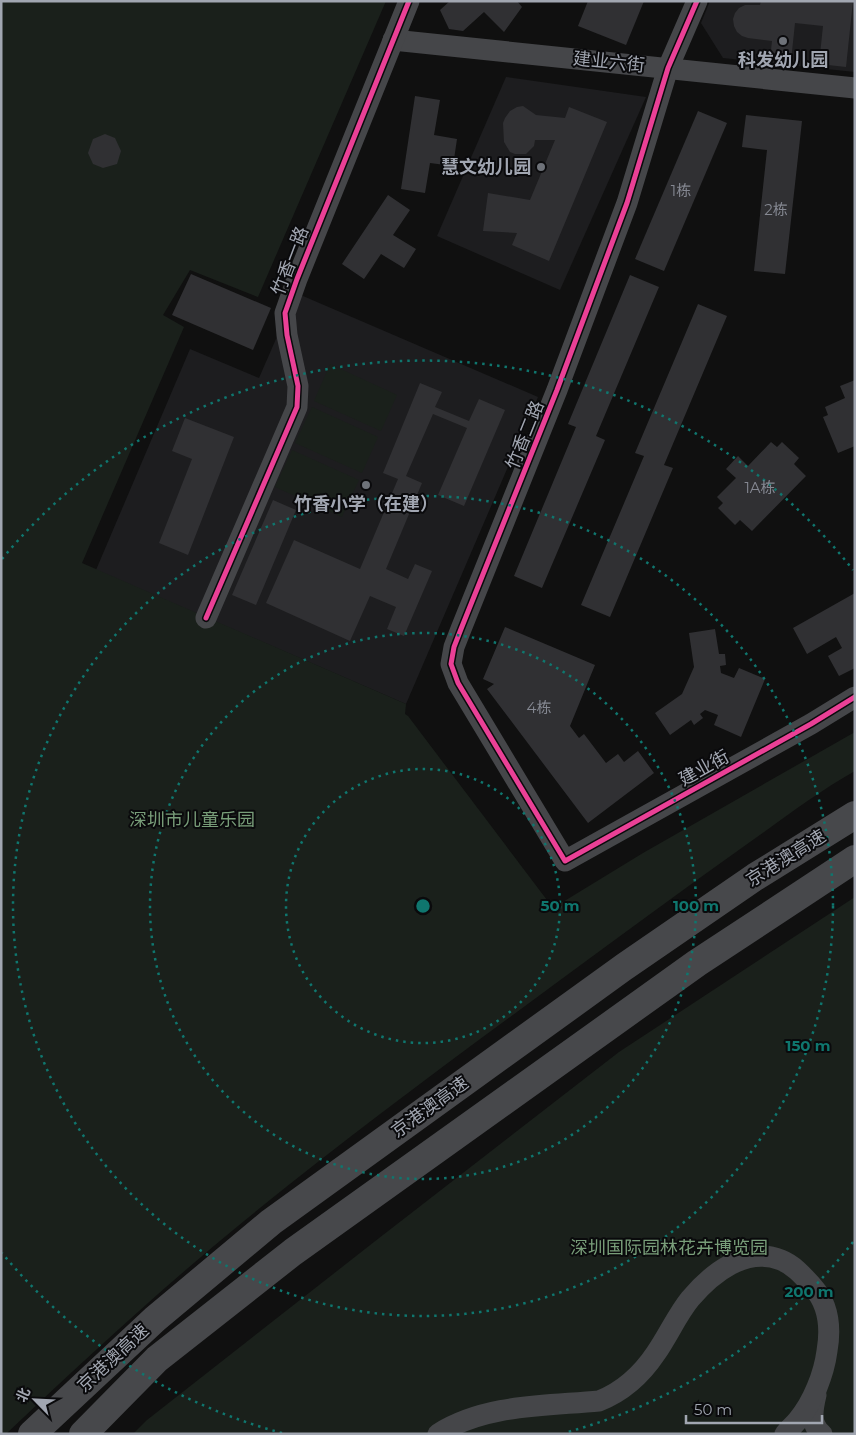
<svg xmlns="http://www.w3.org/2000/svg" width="856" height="1435" viewBox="0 0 856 1435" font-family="Montserrat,'Noto Sans SC',sans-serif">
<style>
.built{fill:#1d1d1f}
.green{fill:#1a201b}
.building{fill:#303033}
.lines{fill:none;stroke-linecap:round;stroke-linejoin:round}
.minor{stroke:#454649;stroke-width:21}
.highway{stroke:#47484b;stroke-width:28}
.cycleway-casing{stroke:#0a0a0c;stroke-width:8}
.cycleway{stroke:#ea4096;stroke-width:5}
.ring{fill:none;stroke:#0f766e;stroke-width:2.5;stroke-dasharray:2.5 5}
.poi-dot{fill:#6e7279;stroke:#0a0a0c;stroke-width:2}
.labels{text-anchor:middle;stroke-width:4;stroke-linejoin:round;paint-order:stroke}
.number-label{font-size:15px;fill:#858892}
.poi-label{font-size:18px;font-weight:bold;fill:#a1a6b1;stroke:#0a0a0c}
.street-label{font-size:18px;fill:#a1a6b1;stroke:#0a0a0c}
.park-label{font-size:18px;fill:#789d79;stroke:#0a0a0c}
.centre{fill:#0f766e;stroke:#0a0a0c;stroke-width:2.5}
.ring-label{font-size:15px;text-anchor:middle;font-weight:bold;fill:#0f766e;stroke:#0a0a0c;stroke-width:4;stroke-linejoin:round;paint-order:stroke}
</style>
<rect width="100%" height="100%" fill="#101010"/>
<g class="built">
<path d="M710,1H855V72L723,58L701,23Z"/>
<path d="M506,77L646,97L560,290L437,236Z"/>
<path d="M296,293L538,397L406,704L96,570L190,349L259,378Z"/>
</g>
<g class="green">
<path d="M1,1H386L258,297L190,270L163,315L184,327L82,563L406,704L405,714L408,716L553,908L643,853L855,732V771C816,793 780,821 743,847C682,890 623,934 563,978C456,1057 348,1136 244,1221C162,1288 84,1360 6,1434H1Z"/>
<path d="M330,364L397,395L381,431L314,401Z"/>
<path d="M312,407L378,437L362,473L295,443Z"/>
<path d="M292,450L359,480L342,517L275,487Z"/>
<path d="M855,897V1434H133L147,1420L374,1242L619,1052Z"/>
</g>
<g class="building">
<path d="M450,1H517L522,7L504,32L484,12L463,31L449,29L440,10Z"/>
<path d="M588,1H644L626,45L578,26Z"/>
<path d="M761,1H853L846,67L819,64L823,26L795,23L791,61L770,59L772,41L748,38L742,36L737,32L734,26L733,19L735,13L739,8L745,5H760Z"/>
<path d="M415,96L440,100L434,135L457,139L453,166L430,163L425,193L401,189Z"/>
<path d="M523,106L536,115L565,118L569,107L607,122L549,261L512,245L517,233L483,231L488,193L530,200L555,140H535L534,146L526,154H515L510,152L504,142L503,123L505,118L510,111L517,107Z"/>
<path d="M698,111L727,123L664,271L635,259Z"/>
<path d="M746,115L802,121L785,274L754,271L767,150L742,147Z"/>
<path d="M105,134L115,138L121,151L117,164L103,168L93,164L88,153L93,139Z"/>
<path d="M388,195L410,210L393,235L416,249L404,268L381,254L364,279L342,264Z"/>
<path d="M191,274L271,308L253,350L172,315Z"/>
<path d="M630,275L659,287L596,436L605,440L542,588L514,576L576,427L568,424Z"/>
<path d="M698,304L727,316L664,465L673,468L610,617L581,605L644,456L635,453Z"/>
<path d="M855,380V446L838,453L823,417L828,415L825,407L845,398L840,386Z"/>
<path d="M420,383L442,392L435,407L469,421L479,399L505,410L464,506L438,495L467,428L433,414L406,476L422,483L386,569L408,579L415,564L432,571L404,636L387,629L396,607L370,596L350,641L266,603L294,540L360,569L398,479L383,473Z"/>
<path d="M185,418L234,437L188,555L159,543L192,459L172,451Z"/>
<path d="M771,442L777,447L782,442L799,458L794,464L806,476L752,531L740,520L735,525L718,508L723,503L717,497L736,478L726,469L738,456L748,466Z"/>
<path d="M273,500L296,510L256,605L232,595Z"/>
<path d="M855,593V668L839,676L828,656L842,648L836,637L807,654L793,628Z"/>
<path d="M505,627L595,665L570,726L579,738L584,734L606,763L618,754L624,762L638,751L654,773L588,823L487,689L494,684L483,679Z"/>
<path d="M715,629L719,654H725L726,665L720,666L721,673L734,678L739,668L765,679L741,737L714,725L718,715L705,710L700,714L703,718L694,725L691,720L670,735L655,713L682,694L694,667L689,633Z"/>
</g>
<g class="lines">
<g class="minor">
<path d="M697,1L668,68L627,203L557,390L461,629L454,647L451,664L458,683L565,861L811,724L855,697"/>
<path d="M393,40L855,88"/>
<path d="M206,618L297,407L298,386L287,335L285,313L297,279L409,1"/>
<path d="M816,1395C813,1408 809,1424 822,1434"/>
<path d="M438,1434C485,1404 546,1406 599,1401C622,1392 642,1374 656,1353C668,1336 677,1315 690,1299C712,1273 746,1246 781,1260C794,1265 804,1277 813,1287C829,1305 831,1328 827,1351C824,1374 813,1402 798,1420C794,1425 789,1429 785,1434"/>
</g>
<g class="highway">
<path d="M32,1434L155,1319L271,1222L624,967L755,877L855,815"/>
<path d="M83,1434L157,1359L293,1252L697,963L855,859"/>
</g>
<g class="cycleway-casing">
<g id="cycleway">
<path d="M697,1L668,68L627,203L557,390L461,629L454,647L451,664L458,683L565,861L811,724L855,697"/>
<path d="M206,618L297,407L298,386L287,335L285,313L297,279L409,1"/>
</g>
</g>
<use href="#cycleway" class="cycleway"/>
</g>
<g class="ring">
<circle cx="423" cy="906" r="137"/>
<circle cx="423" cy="906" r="273"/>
<circle cx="423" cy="906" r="410"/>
<path d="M853 1242A546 546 0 0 1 564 1433M282 1433A546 546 0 0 1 2 1253M2 559A546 546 0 0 1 853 570"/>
</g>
<g class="poi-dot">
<circle cx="783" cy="41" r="5"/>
<circle cx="541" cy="167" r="5"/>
<circle cx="366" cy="485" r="5"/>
</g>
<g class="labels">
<g class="number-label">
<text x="681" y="196">1栋</text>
<text x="776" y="215">2栋</text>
<text x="760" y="493">1A栋</text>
<text x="539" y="713">4栋</text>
</g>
<g class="poi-label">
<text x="783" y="66">科发幼儿园</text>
<text x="531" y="173" text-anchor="end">慧文幼儿园</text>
<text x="366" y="510">竹香小学（在建）</text>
</g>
<g class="street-label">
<text transform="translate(609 62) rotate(6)" y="6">建业六街</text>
<text transform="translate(290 261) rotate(-69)" y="6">竹香一路</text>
<text transform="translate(525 435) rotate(-68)" y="6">竹香二路</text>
<text transform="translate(704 768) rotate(-29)" y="6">建业街</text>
<text transform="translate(786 858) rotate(-32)" y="6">京港澳高速</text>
<text transform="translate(430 1107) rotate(-36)" y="6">京港澳高速</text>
<text transform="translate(113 1358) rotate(-43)" y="6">京港澳高速</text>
</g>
<g class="park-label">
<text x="192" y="826">深圳市儿童乐园</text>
<text x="669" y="1254">深圳国际园林花卉博览园</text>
</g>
</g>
<circle cx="423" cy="906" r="8" class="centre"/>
<g class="ring-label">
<text x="560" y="911">50 m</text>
<text x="696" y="911">100 m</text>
<text x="808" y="1051">150 m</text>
<text x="809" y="1297">200 m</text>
</g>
<rect width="856" height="1435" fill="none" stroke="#a1a6b1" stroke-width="5"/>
<g transform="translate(35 1400) rotate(294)" stroke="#0a0a0c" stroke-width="4" paint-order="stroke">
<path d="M0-4L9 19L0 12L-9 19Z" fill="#a1a6b1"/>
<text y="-8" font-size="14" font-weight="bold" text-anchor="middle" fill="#a1a6b1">北</text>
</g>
<path d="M686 1415v8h136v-8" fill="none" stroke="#a1a6b1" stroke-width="2.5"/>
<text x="694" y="1415" font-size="15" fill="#a1a6b1" stroke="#0a0a0c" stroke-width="4" paint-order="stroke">50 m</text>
</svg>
